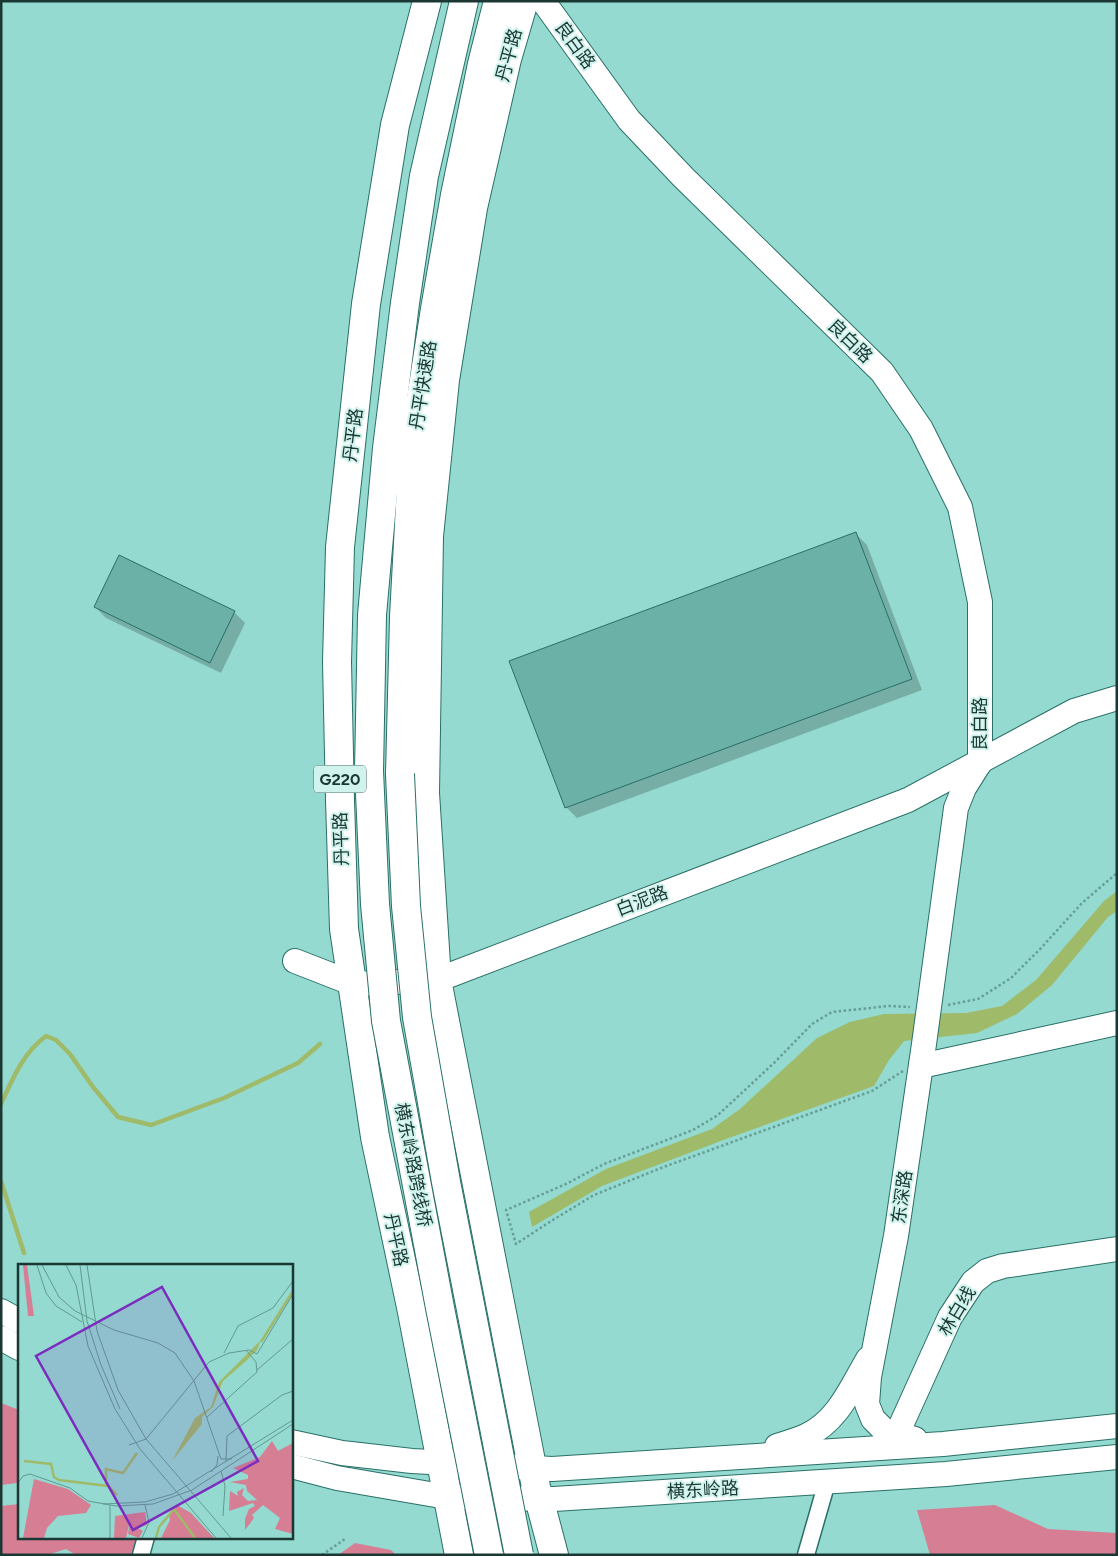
<svg xmlns="http://www.w3.org/2000/svg" width="1118" height="1556" viewBox="0 0 1118 1556" font-family="Figtree,'Noto Sans SC',sans-serif">
<style>
.forest{fill:#d67e94}
.water{fill:#9fba69}
.shadow{fill:#0003}
.lines{fill:none;stroke-linecap:round;stroke-linejoin:round}
.stream{stroke:#9fba69;stroke-width:4.5}
.building{fill:#6cb1a7;stroke:#286f67}
.street-casing{stroke:#297067;stroke-width:19}
.secondary-casing{stroke:#297067;stroke-width:26}
.highway-casing{stroke:#297067;stroke-width:30}
.path{stroke:#679e96;stroke-width:2.5;stroke-dasharray:2.5 2.5;stroke-linecap:butt}
.street{stroke:#fff;stroke-width:16}
.secondary{stroke:#fff;stroke-width:24}
.highway{stroke:#fff;stroke-width:28}
.highway-bridge-casing{stroke:#297067;stroke-width:30;stroke-linecap:butt}
.highway-bridge{stroke:#fff;stroke-width:28}
.labels{text-anchor:middle;stroke-width:4;stroke-linejoin:round;paint-order:stroke}
.shield{fill:#d1f3ed;stroke:#516f6b;stroke-width:1}
.shield-label{font-size:16px;font-weight:bold;fill:#1a3733}
.street-label{font-size:18px;fill:#1a3733;stroke:#d1f3ed}
.inset-river{fill:none;stroke:#9fba69;stroke-width:2.5}
.inset-road{fill:none;stroke:#639991;stroke-width:1}
.view{fill:#7b2cbf;fill-opacity:0.15;stroke:#7b2cbf;stroke-width:2.5}
.inset-edge{fill:none;stroke:#1a3733;stroke-width:2.5}
</style>
<rect width="100%" height="100%" fill="#94dad0"/>
<g class="forest">
<path d="M1,1403L19,1410V1485L17,1483L1,1485Z"/>
<path d="M19,1504V1537H137L133,1553L132,1555H76L66,1549L47,1555H1V1506Z"/>
<path d="M995,1505L1048,1529L1117,1533V1555H930L917,1510Z"/>
<path d="M355,1543L391,1550L396,1555H338Z"/>
</g>
<path class="water" d="M1117,891V911L1108,917L1052,985L1017,1014L977,1033L904,1041L889,1060L874,1086L726,1139L602,1186L532,1227L529,1212L606,1169L712,1129L740,1109L817,1038L850,1022L884,1014L966,1013L1002,1006L1036,980L1104,901Z"/>
<g class="shadow">
<path d="M856,534L867,545L922,690L577,818L566,807Z"/>
<path d="M95,607L234,612L245,623L221,673L106,618Z"/>
</g>
<g class="lines">
<g class="stream">
<path d="M1,1104C13,1078 23,1053 46,1036L56,1040L70,1054L93,1087L118,1117L151,1125L224,1098L298,1063L320,1044"/>
<path d="M1,1181L24,1253"/>
</g>
</g>
<g class="building">
<path d="M856,532L912,679L565,808L509,661Z"/>
<path d="M119,555L235,611L210,663L94,607Z"/>
</g>
<g class="lines">
<g class="street-casing">
<g id="street">
<path d="M141,1555L146,1537"/>
<path d="M806,1555L827,1482"/>
</g>
</g>
<g class="secondary-casing">
<g id="secondary">
<path d="M543,1L629,120L683,177L882,372L921,429L960,507L980,602V763"/>
<path d="M295,961L354,984L437,980L908,800L1074,711L1117,698"/>
<path d="M921,1066L1117,1023"/>
<path d="M1,1311L19,1321"/>
<path d="M1,1338L19,1348"/>
<path d="M915,1439L884,1430L873,1419L867,1404L869,1377L896,1236L924,1044L956,808L964,788L979,764"/>
<path d="M291,1442L342,1453L412,1461L552,1469L943,1444L1117,1426"/>
<path d="M777,1446C787,1443 797,1440 806,1436C838,1421 851,1388 868,1359"/>
<path d="M889,1447L897,1434L950,1317L973,1282L987,1271L1003,1266L1117,1249"/>
<path d="M291,1466L337,1478L447,1497L554,1499L946,1474L1117,1457"/>
</g>
</g>
<g class="highway-casing">
<g id="highway">
<path d="M427,1L395,125L366,304L340,547L337,662L340,800L344,929L375,1137L411,1307L459,1555"/>
<path d="M524,1L507,59L473,208L445,380L429,536L425,793L437,980L536,1487L554,1555"/>
<path d="M369,771L372,615L387,448L405,303L424,176L464,1"/>
<path d="M400,774L404,617L413,450L435,309L455,195L482,64L498,1"/>
</g>
</g>
<g class="path">
<path d="M948,1005L978,999L1011,978L1041,948L1082,903L1117,873"/>
<path d="M903,1071L872,1091L661,1168L594,1195L548,1223L516,1244L506,1210L568,1183L604,1164L693,1130L718,1115L775,1062L812,1024L832,1012L889,1006L910,1007"/>
<path d="M322,1555L345,1539"/>
</g>
<use href="#street" class="street"/>
<use href="#secondary" class="secondary"/>
<use href="#highway" class="highway"/>
<g class="highway-bridge-casing">
<g id="highway-bridge">
<path d="M369,771L375,904L386,1021L440,1308L489,1555"/>
<path d="M400,774L406,906L417,1017L446,1182L519,1555"/>
</g>
</g>
<use href="#highway-bridge" class="highway-bridge"/>
</g>
<g class="labels">
<rect class="shield" x="314" y="765.5" width="52" height="27" rx="4"/>
<g class="shield-label">
<text x="340" y="785">G220</text>
</g>
<g class="street-label">
<text transform="translate(575 45) rotate(54)" y="6">良白路</text>
<text transform="translate(509 55) rotate(-75)" y="6">丹平路</text>
<text transform="translate(850 341) rotate(44)" y="6">良白路</text>
<text transform="translate(423 385) rotate(-81)" y="6">丹平快速路</text>
<text transform="translate(353 435) rotate(-83)" y="6">丹平路</text>
<text transform="translate(980 724) rotate(-90)" y="6">良白路</text>
<text transform="translate(341 839) rotate(-92)" y="6">丹平路</text>
<text transform="translate(642 901) rotate(-21)" y="6">白泥路</text>
<text transform="translate(413 1165) rotate(79)" y="6">横东岭路跨线桥</text>
<text transform="translate(902 1197) rotate(-82)" y="6">东深路</text>
<text transform="translate(396 1240) rotate(78)" y="6">丹平路</text>
<text transform="translate(957 1311) rotate(-59)" y="6">林白线</text>
<text transform="translate(703 1490) rotate(-3)" y="6">横东岭路</text>
</g>
</g>
<g transform="translate(18 1264)">
<rect width="275" height="275" fill="#94dad0"/>
<path d="M5,1H9L16,52H10ZM254,177L260,187L275,179V270L257,265L262,254L245,241L234,251L236,254L227,266V255L231,245L237,242L235,239L211,247L212,227L220,232L219,228L226,224L224,231L230,237L239,236L229,227L228,221L212,218L230,215V211L215,204L242,193ZM16,215L50,225L73,241L68,249L40,252L29,264L26,274H5ZM159,241L173,249L196,274H143L152,256L151,250ZM127,248L129,261L120,264L125,267L121,274L110,270L112,257L108,274H96L97,252Z" fill="#d67e94"/>
<path d="M243,76L239,86L228,97L205,117L195,143L184,153V160L154,197L177,154L193,143L201,118Z" fill="#9fba69"/>
<path class="inset-river" d="M243,78L275,27M6,197L33,200L36,213L41,216L90,222M99,231L88,220V205L105,209L119,189M156,245L177,274M138,274L141,263L156,245"/>
<path class="inset-road" d="M19,1L28,29L38,42L64,58M24,1L41,33L57,47L96,66L140,79L157,89L176,117L203,195H214M48,1L58,21L70,82L97,145L122,185L198,274M62,1L69,57L83,101L102,145M69,1L79,67L100,126L128,175L213,274M206,89L220,62L255,44L275,17M239,90L275,30M239,106L275,75M188,154L239,108L238,98L228,86M111,181L128,175L191,98L211,89L231,86L239,90M208,197L209,172L264,131L275,127M203,207L207,222L205,252M193,208L199,201L200,192M0,219L5,212L12,210L52,224L70,237L98,242L135,240L174,226L275,160M85,240L127,238L155,230L275,156M92,241V274M124,274L131,258L127,241"/>
<path class="view" d="M144,23L240,197L115,266L18,92Z"/>
<rect width="275" height="275" class="inset-edge"/>
</g>
<rect width="1118" height="1556" fill="none" stroke="#1a3733" stroke-width="5"/>
</svg>
